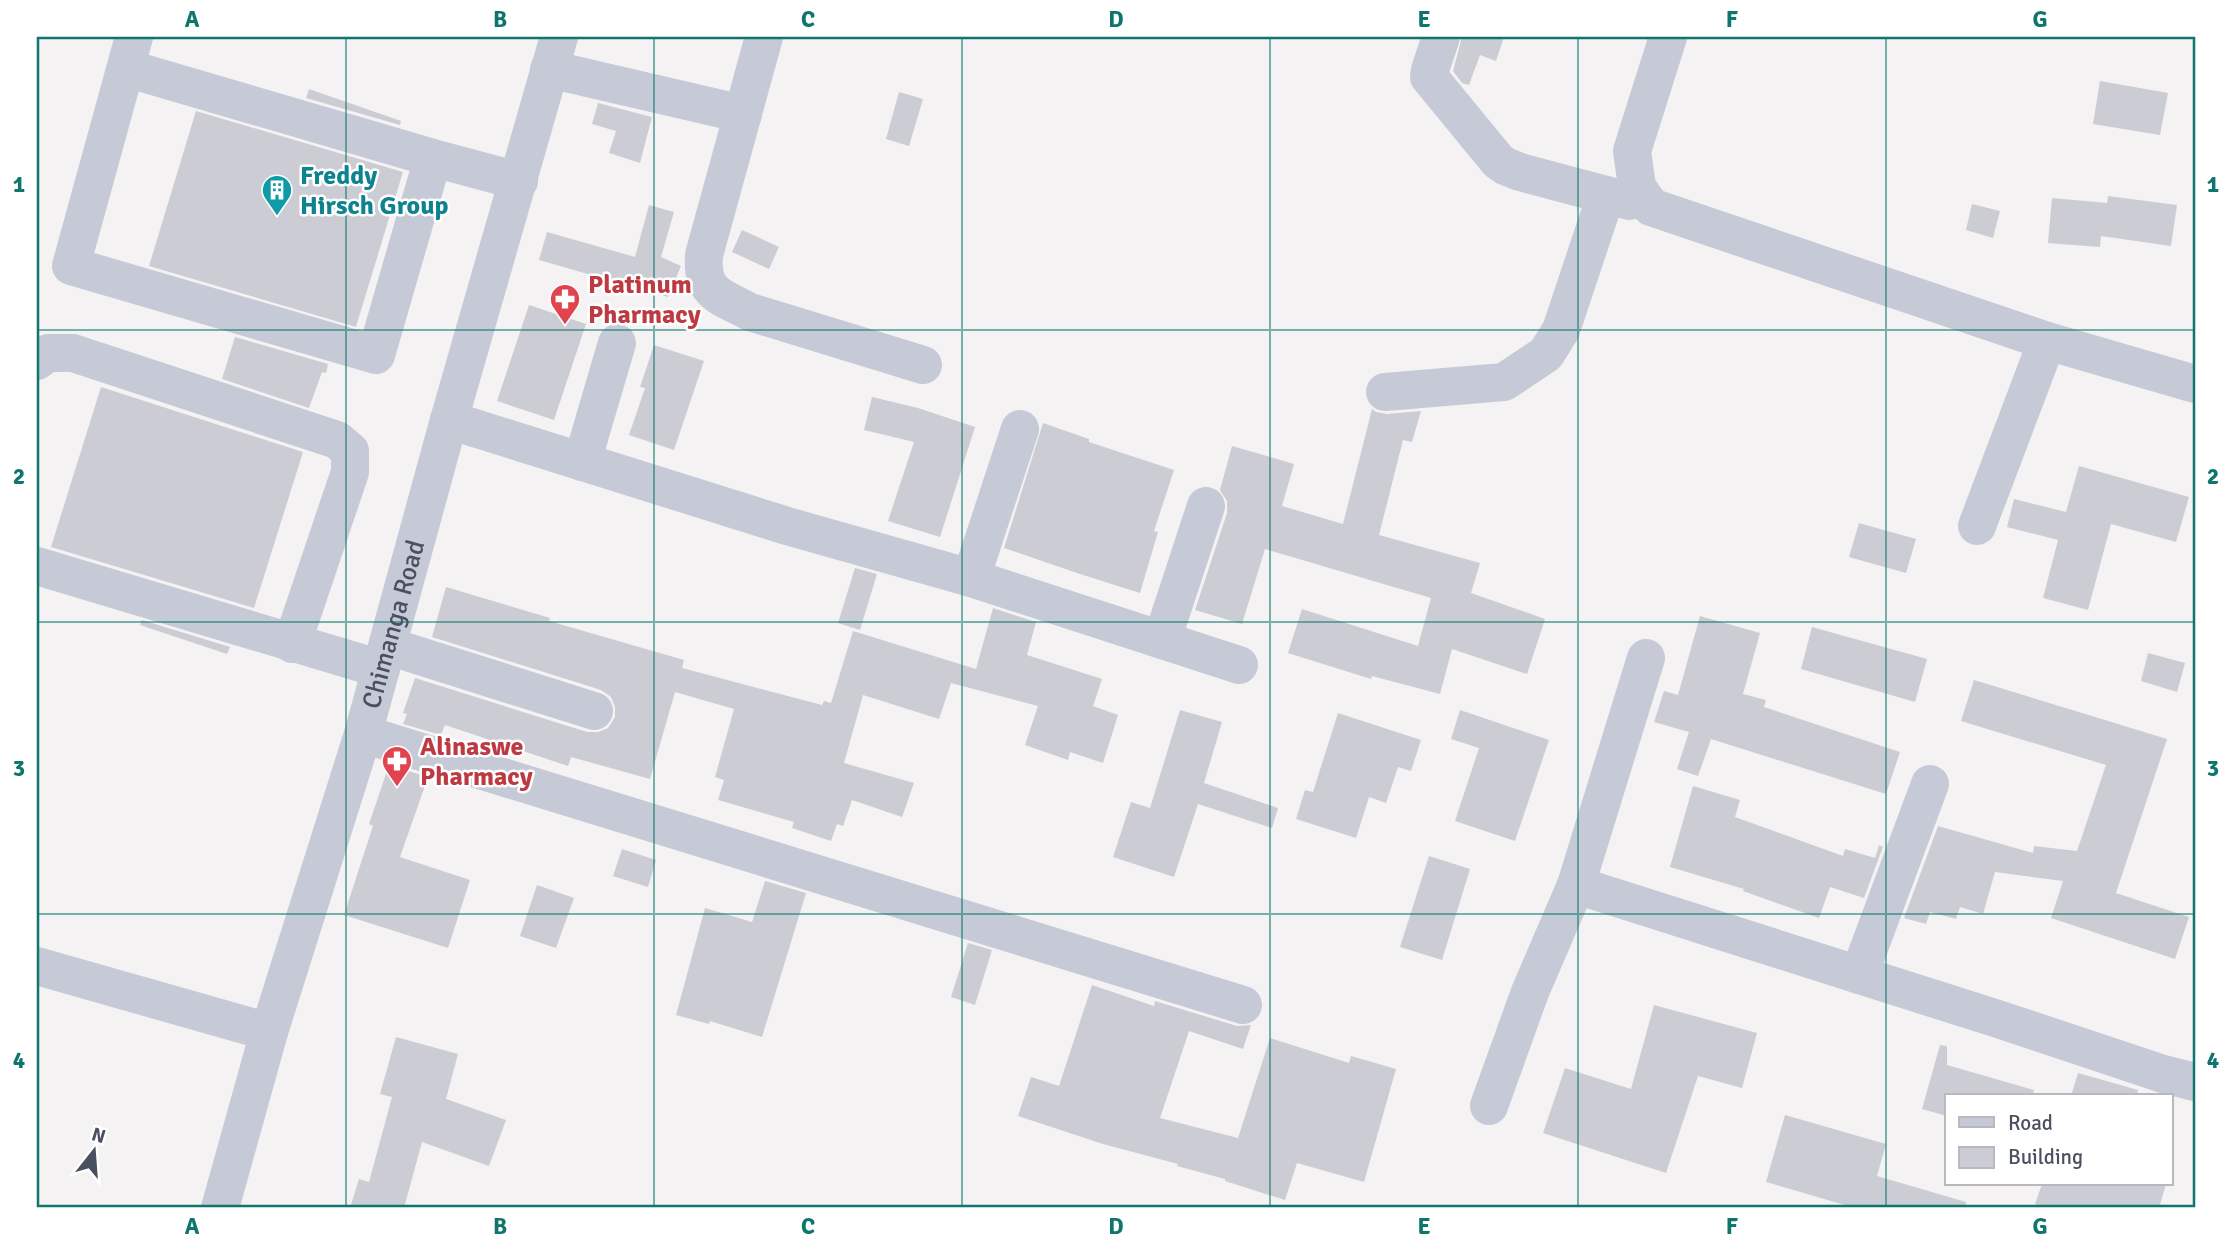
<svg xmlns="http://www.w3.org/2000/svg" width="2232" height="1245" viewBox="0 0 2232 1245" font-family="Signika,sans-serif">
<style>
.building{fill:#cccdd4}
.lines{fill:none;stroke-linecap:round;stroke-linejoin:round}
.minor{stroke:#c6cad6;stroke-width:38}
.grid{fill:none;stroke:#0f766e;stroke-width:2;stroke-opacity:0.55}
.labels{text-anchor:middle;stroke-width:5;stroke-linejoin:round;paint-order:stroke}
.culture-label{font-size:26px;font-weight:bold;fill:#0d838f;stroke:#fff;text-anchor:start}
.health-label{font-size:26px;font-weight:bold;fill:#be3a42;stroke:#fff;text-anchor:start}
.street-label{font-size:26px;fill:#4a505f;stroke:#fff}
.neatline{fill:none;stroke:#0f766e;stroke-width:2.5}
.grid-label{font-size:23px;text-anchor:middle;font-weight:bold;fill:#0f766e}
</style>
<rect width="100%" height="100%" fill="#f4f2f2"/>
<g class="building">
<path d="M1462,37H1504L1496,61L1480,55L1469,85L1462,83L1453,71Z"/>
<path d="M2100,81L2168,93L2160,135L2093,124Z"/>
<path d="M309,89L401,121L400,125L306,98Z"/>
<path d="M899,92L923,99L909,146L886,139Z"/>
<path d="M598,103L652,117L640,163L609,153L616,131L592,124Z"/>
<path d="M196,111L403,172L356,327L149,266Z"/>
<path d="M2108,196L2177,205L2171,246L2101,236L2100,247L2048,243L2052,198L2107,203Z"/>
<path d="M1972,204L2000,211L1993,238L1966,230Z"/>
<path d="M649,205L674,212L661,257L681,266L668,297L539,260L547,232L635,257Z"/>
<path d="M742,230L779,247L769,269L732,252Z"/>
<path d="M529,305L586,324L554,420L497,401Z"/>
<path d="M235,337L328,364L326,373L322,372L309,408L222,379Z"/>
<path d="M654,345L704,361L674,450L629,435L645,388L640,387Z"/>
<path d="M101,387L303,452L254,608L51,547Z"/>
<path d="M872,397L918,408L975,427L940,537L888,521L914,442L864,430Z"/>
<path d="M1372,409L1376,412L1387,414L1421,411L1412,442L1403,440L1379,535L1480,563L1471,593L1545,619L1527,674L1452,649L1440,694L1372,676L1371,679L1288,653L1302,609L1418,646L1431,598L1265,549L1242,624L1195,610L1227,513V501L1220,490L1232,446L1294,464L1282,506L1343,524Z"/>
<path d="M1043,423L1089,439V442L1174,470L1154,531L1158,532L1140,593L1080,574L1004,548Z"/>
<path d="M2079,466L2189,497L2176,542L2111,524L2088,610L2043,598L2058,540L2007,527L2014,499L2066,512Z"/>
<path d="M1859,523L1916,539L1906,573L1849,557Z"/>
<path d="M855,568L877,574L860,630L838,623Z"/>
<path d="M446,587L550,618L549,621L684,660L682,668L822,705L824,701L831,703L853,631L976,669L993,608L1036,622L1027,655L1102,679L1093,706L1118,715L1103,763L1070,752L1068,760L1025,745L1038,706L951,683L939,719L863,695L844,763L914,783L902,817L852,800L843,826L837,824L831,841L792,828L794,822L718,800L724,780L715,777L734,709L675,692L650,779L571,757L568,766L445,725L441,735L403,724L407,714L403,713L415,678L587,732H598L608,728L615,717V707L611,697L601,690L432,637Z"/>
<path d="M1700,616L1760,633L1743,694L1766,700L1764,707L1900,752L1886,794L1711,739L1698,776L1677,769L1689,732L1654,722L1664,691L1678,695Z"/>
<path d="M142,620L230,647L227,654L140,625Z"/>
<path d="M1812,627L1927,659L1915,702L1801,669Z"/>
<path d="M2148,653L2185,663L2177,692L2141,681Z"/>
<path d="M1974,680L2167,739L2116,893L2189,917L2175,959L2051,918L2063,881L1995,872L1983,914L1960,907L1956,919L1930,912L1926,924L1904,918L1938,826L2033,853L2034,846L2077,851L2106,765L1961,721Z"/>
<path d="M1180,710L1222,722L1204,783L1278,808L1272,828L1198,804L1174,877L1113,857L1131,802L1150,808Z"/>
<path d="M1460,710L1549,740L1515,841L1455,821L1479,748L1451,739Z"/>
<path d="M1338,713L1421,740L1411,771L1398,767L1386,803L1369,797L1356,838L1296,819L1305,790L1313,792Z"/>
<path d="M389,765L428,777L400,857L470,880L448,948L344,915L373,826L369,824Z"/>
<path d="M1693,786L1740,800L1735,817L1843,856L1845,849L1875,858L1879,845L1883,847L1864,898L1830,887L1819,918L1743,891L1744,889L1670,867Z"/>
<path d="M622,849L656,860L648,887L613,876Z"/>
<path d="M1429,856L1470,869L1442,960L1400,947Z"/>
<path d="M765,881L806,893L762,1037L710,1021L709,1024L676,1015L705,908L752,922Z"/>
<path d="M537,885L574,898L556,948L520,936Z"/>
<path d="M968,943L992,950L975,1005L951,997Z"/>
<path d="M1092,985L1154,1006L1155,1001L1237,1026L1251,1025L1243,1049L1189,1031L1160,1118L1238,1138L1270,1038L1349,1063L1351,1056L1396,1069L1364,1182L1297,1163L1285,1200L1225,1181V1179L1177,1166L1178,1164L1103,1144L1018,1116L1031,1077L1059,1086Z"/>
<path d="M1654,1005L1757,1033L1742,1088L1698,1076L1666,1173L1543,1133L1565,1068L1631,1089Z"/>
<path d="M396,1037L458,1054L446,1099L506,1120L489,1166L422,1142L404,1208H350L359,1179L369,1182L392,1097L380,1094Z"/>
<path d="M1940,1045L1947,1046V1065L2034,1090L2033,1096H1947V1116L1922,1109Z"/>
<path d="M2078,1073L2138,1090L2137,1096H2071Z"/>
<path d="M1785,1115L1886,1144L1877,1176L1966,1202L1965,1208H1855L1766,1182Z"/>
<path d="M2042,1184H2166L2159,1208H2049L2035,1204Z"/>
</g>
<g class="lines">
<g class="minor">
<path d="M764,37L704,255C701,294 720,296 750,312L923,365"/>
<path d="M1441,37L1430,70L1429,77L1498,161L1505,166L1520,172L1629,201"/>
<path d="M1668,37L1632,151L1637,187L1651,207L2047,341L2195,384"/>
<path d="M126,68L433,158L376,355L71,266L134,37"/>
<path d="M549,69L743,114"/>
<path d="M433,158L519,181"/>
<path d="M37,361L48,353H73L337,440L350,451V472L292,644"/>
<path d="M1385,392L1504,382L1546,354L1561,330L1606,195"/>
<path d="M449,420L787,526L971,578L1239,665"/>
<path d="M582,462L617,343"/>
<path d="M1977,526L2047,341"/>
<path d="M37,566L381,669"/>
<path d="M971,578L1020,429"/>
<path d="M1162,640L1206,506"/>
<path d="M388,646L594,711"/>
<path d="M363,734L1243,1005"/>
<path d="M1576,885L1998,1019L2163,1074L2195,1082"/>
<path d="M37,966L269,1032"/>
<path d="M1859,975L1930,784"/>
<path d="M1489,1106L1530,992L1576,885L1646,658"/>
<path id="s1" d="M220,1208L269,1032L363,734L449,420L559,37"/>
</g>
</g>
<path class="grid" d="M346,37V1208M654,37V1208M962,37V1208M1270,37V1208M1578,37V1208M1886,37V1208M37,330H2195M37,622H2195M37,914H2195"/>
<defs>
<g id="building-pin" transform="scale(1.575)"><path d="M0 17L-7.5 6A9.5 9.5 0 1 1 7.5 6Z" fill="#0f9aa8" stroke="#fff"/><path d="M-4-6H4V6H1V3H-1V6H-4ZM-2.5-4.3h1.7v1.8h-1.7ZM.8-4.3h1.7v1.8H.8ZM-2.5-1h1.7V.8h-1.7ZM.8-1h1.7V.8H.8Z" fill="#fff"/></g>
<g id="pharmacy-pin" transform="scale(1.575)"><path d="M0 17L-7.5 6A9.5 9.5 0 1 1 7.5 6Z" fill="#e0444e" stroke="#fff"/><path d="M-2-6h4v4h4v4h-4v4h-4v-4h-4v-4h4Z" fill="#fff"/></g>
</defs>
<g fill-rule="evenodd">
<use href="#building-pin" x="277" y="190"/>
<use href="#pharmacy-pin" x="565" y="299"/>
<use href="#pharmacy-pin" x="397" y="761"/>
</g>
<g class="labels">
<g class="culture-label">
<text x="300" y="184">Freddy<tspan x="300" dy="30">Hirsch Group</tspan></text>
</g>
<g class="health-label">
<text x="588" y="293">Platinum<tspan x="588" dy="30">Pharmacy</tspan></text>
<text x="420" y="755">Alinaswe<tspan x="420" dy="30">Pharmacy</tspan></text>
</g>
<g class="street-label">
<text dy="9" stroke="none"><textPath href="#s1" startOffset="609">Chimanga Road</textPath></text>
</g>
</g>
<rect width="2232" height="1245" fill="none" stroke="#ffffff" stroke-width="77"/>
<rect x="1945" y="1094" width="228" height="91" fill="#ffffff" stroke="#b7b9bf" stroke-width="2"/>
<rect x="1959" y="1117" width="35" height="10" fill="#c6cad6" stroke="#b7b9bf" stroke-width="2"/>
<text x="2008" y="1130" font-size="21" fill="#4a505f">Road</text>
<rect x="1959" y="1147" width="35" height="21" fill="#cccdd4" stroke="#b7b9bf" stroke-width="2"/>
<text x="2008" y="1164" font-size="21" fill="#4a505f">Building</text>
<g transform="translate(94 1151) rotate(17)" stroke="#ffffff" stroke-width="5" paint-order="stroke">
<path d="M0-5L12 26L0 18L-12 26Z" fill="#4a505f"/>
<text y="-10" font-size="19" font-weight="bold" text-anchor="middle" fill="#4a505f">N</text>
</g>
<rect x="38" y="38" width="2156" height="1168" class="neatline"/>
<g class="grid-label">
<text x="192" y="27">A</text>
<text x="500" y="27">B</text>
<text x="808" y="27">C</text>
<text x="1116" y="27">D</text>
<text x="1424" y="27">E</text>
<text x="1732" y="27">F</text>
<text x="2040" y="27">G</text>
<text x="19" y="192">1</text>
<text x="2213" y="192">1</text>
<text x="19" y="484">2</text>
<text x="2213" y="484">2</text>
<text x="19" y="776">3</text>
<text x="2213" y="776">3</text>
<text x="19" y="1068">4</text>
<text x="2213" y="1068">4</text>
<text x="192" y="1234">A</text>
<text x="500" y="1234">B</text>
<text x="808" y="1234">C</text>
<text x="1116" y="1234">D</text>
<text x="1424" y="1234">E</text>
<text x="1732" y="1234">F</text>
<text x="2040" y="1234">G</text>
</g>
</svg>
